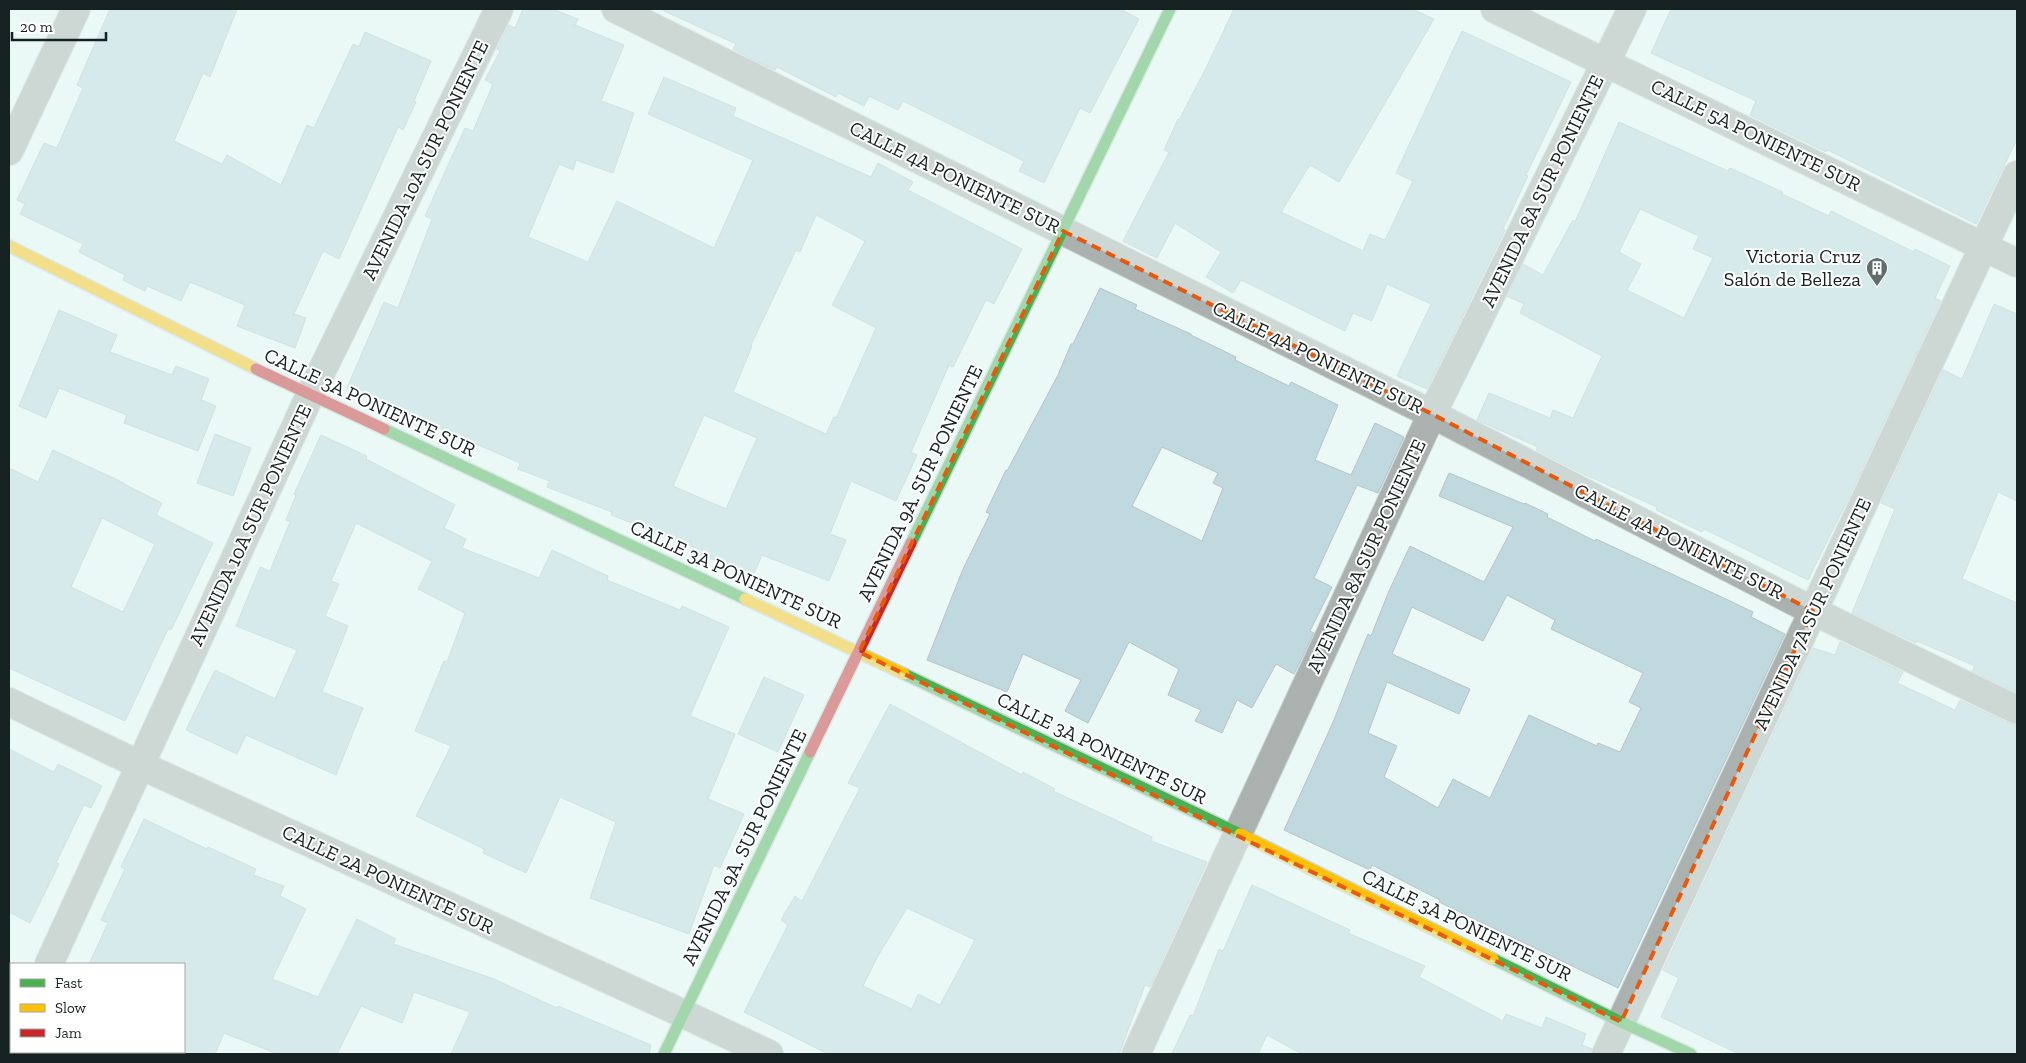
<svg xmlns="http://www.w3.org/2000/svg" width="2026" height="1063" viewBox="0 0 2026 1063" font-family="'Zilla Slab',serif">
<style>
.building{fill:#c0d9de;stroke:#b8c4c5;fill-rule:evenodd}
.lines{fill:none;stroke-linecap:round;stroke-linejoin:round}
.street-casing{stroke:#c9d5d3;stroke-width:30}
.fast-casing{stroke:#c9d5d3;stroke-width:14}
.slow-casing{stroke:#c9d5d3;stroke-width:14}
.jam-casing{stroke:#c9d5d3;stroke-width:14}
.street{stroke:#abb1ae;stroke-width:28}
.fast{stroke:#4caf50;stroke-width:11}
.slow{stroke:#ffc107;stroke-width:11}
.jam{stroke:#c62828;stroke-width:11}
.marked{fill:none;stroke:#e8590c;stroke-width:4;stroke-dasharray:10 6;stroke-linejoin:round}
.labels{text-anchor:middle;stroke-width:4;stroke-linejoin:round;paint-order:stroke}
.street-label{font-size:20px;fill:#162221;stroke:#fff}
.poi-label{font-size:20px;fill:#162221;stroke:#fff;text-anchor:end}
</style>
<rect width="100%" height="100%" fill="#eaf8f6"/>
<g class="building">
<path d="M110,9H237L210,77L203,73L174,141L222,164L227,155L281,185L307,125L314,128L353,44L359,47L365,32L431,61L414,101L416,102L403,130L398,127L339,259L323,251L294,314L306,318L295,348L237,326L245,305L190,282L181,301L147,286L145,291L123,280L125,275L79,252L83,244L20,214L25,204L17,200L44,143L57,148L83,88L77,85Z"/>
<path d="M523,9H552L578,19L575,25L624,45L601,101L634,113L613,173L576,160L573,170L559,164L528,237L588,262L617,201L714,248L753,160L648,114L664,77L736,108L733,116L871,177L878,163L913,182L908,190L1022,249L994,304L986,300L953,367L949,365L911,452L917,455L896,501L851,481L830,534L846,540L829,581L762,555L754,574L700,555L702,550L611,515L612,512L547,487L550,481L518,469L520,463L347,388L384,302L398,308L432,219L425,216L465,128L473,131L493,84L485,80L500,51L497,49L508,25L515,28ZM816,215L865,241L832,305L876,328L836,418L834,417L826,434L733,392L752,346L751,345L796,250L800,252ZM704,415L757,438L726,509L673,486Z"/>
<path d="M660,9H1120L1139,19L1090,113L1080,108L1044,183L1019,171L1024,161L903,101L898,110L869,96L864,106L838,93L836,97L777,67L775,70L755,61L733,49L736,44Z"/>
<path d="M1234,9H1412L1434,19L1339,182L1310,165L1281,212L1363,251L1370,234L1385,240L1413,181L1396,173L1462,31L1571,82L1526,175L1528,176L1503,229L1505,230L1427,389L1397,376L1431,304L1387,284L1372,321L1353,313L1345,331L1241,280L1233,293L1206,277L1221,252L1175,223L1157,258L1123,241L1169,152L1164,150L1178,119L1179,120L1206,68Z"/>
<path d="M1671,9H2017V139L1976,224L1828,150L1826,152L1750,115L1756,101L1651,53Z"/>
<path d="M1619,122L1728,171L1730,168L1783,192L1782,194L1829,216L1831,211L1914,252L1915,249L1950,266L1935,298L1941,301L1853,489L1808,580L1704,529L1702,532L1656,510L1657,507L1579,472L1536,450L1538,447L1477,420L1489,393L1550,418L1553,410L1573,418L1602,356L1520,313L1524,304L1507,296L1523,264L1543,275L1573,220L1575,222ZM1640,209L1699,236L1693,249L1713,258L1684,318L1627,290L1641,264L1619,252Z"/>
<path d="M1100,288L1137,305L1135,309L1191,334V335L1236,357L1235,360L1289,386L1291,382L1338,405L1315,460L1351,475L1375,423L1404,437L1378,493L1357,485L1314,578L1332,587L1310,631L1314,633L1294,674L1276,664L1252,708L1237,700L1222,733L1195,721L1201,710L1168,695L1179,669L1129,642L1088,723L1065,711L1081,680L1023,654L1007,692L927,660L963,569L990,514L986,512L1006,470L1007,471L1058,375L1071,344H1073ZM1162,447L1218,473L1213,483L1223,488L1202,541L1132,506Z"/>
<path d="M1994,304L2017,314V501L1998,492L1962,579L2017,603V693L1972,671L1975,666L1917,641L1916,643L1852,613L1895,509L1881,503L1943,370L1962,379Z"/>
<path d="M59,310L117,335L110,352L172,375L176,366L209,379L201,400L216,406L198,451L124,423L127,415L59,388L46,418L19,406Z"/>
<path d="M215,434L251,448L233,496L197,483Z"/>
<path d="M321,435L367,456L366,459L455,505L444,528L466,539L462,548L539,578L552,550L608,576L607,580L680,610L682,606L729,627L690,716L735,734L708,799L744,814L720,868L714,865L689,934L590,898L616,822L560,797L526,873L483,853L484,849L416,816L451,746L415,731L444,661L447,662L465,613L418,589L432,561L356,523L331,581L339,584L325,616L348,626L322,692L363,708L336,775L246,735L237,754L186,730L215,670L275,699L297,650L236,626L260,567L270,571L290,522L286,520L296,495L294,494Z"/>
<path d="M53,450L124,483V484L162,503L156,515L213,543L171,630L168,629L125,721L9,668V468L38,482ZM102,518L155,544L123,612L71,587Z"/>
<path d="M1449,473L1524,504L1525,503L1548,514L1547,517L1595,541L1596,539L1728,600L1753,612L1751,617L1785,634L1618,988L1439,902L1440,900L1372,865L1370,870L1284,830L1334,720L1358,658L1368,634L1371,636L1389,591L1410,546L1484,582L1513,527L1439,496ZM1507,595L1555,620L1551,629L1643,673L1629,702L1641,708L1620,752L1598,743L1597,746L1529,715L1490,798L1453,779L1438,808L1384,777L1397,746L1368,733L1387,682L1459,714L1470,689L1392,654L1412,607L1483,641Z"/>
<path d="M1840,642L1903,672L1897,683L1955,710L1960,700L2010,724L2017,725V1054H1739L1661,1017L1679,978L1663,970L1813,648L1835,655Z"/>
<path d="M764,677L804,695L778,752L738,734Z"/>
<path d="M890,704L1022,775L1023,772L1055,789L1053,791L1152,837L1151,841L1207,862L1150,987L1145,985L1119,1054H828L744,1012L788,925L781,920L795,896L802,901L860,788L848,783ZM907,908L975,940L940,1005L918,994L912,1009L863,986L878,956Z"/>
<path d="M9,749L54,772L58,764L102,786L91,808L84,805L56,863L59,864L30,923L9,912Z"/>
<path d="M144,819L207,849L208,847L256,869L253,875L284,886L280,896L306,909L272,979L318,997L357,919L396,939L393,944L494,979L557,1008L558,1006L651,1045L649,1054H451L470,1012L414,992L402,1023L361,1006L337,1054H278L224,1033L215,1054H184V964H89L108,923L101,920L125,869L121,867Z"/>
<path d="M1252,885L1350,930L1348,933L1425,966L1419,977L1503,1021L1506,1014L1542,1028L1546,1017L1586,1034L1582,1045L1592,1049L1591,1054H1302L1267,1035L1258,1054H1172L1190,1015L1193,1016L1219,949L1223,951Z"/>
</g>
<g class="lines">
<g class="street-casing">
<g id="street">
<path d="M616,9L1432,414L1813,611L2017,710"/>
<path d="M1495,9L2017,263"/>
<path d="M9,151L76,9"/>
<path d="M9,702L140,765L684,1014L769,1054"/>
<path d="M49,964L310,395L499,9"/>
<path d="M9,1052L11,1047"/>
<path d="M1136,1054L1432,414L1632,9"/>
<path d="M1606,1054L2017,175"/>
</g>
</g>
<g class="fast-casing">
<g id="fast">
<path d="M384,429L745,599"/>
<path d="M911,543L1170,9"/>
<path d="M904,674L1240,834"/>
<path d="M1493,959L1621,1022L1691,1054"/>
<path d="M664,1054L810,752"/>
</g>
</g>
<g class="slow-casing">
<g id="slow">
<path d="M9,246L256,369"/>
<path d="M745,599L904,674"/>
<path d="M1240,834L1493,959"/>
</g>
</g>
<g class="jam-casing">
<g id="jam">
<path d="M256,369L384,429"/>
<path d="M810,752L911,543"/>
</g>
</g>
<use href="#street" class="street"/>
<use href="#fast" class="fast"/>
<use href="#slow" class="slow"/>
<use href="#jam" class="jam"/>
</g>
<path d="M0 0H2026V1063H0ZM1063,231L1432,414L1813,611L1621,1022L859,652Z" fill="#eaf8f6" fill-opacity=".55" fill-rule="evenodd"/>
<path class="marked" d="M1063,231L1432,414L1813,611L1621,1022L859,652Z"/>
<defs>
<g id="building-pin" transform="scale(1.125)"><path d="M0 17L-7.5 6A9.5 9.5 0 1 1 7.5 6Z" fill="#606d6c" stroke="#fff"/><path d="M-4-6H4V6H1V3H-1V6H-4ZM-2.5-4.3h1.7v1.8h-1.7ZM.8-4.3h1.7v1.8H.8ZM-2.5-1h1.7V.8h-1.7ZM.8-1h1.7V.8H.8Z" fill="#fff"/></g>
</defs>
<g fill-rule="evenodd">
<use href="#building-pin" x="1877" y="268"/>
</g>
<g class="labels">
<g class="street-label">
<text transform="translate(1756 135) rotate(26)" y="7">CALLE 5A PONIENTE SUR</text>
<text transform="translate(425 160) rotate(-64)" y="7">AVENIDA 10A SUR PONIENTE</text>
<text transform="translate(955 177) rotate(26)" y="7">CALLE 4A PONIENTE SUR</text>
<text transform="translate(1542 191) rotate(-64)" y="7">AVENIDA 8A SUR PONIENTE</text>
<text transform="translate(1318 357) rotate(26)" y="7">CALLE 4A PONIENTE SUR</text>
<text transform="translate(370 402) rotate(25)" y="7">CALLE 3A PONIENTE SUR</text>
<text transform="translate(920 483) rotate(-64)" y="7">AVENIDA 9A. SUR PONIENTE</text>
<text transform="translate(250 525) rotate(-65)" y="7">AVENIDA 10A SUR PONIENTE</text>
<text transform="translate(1679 541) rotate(27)" y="7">CALLE 4A PONIENTE SUR</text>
<text transform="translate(1366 556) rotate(-65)" y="7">AVENIDA 8A SUR PONIENTE</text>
<text transform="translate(736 574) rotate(25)" y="7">CALLE 3A PONIENTE SUR</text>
<text transform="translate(1812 614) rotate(-65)" y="7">AVENIDA 7A SUR PONIENTE</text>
<text transform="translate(1102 748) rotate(26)" y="7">CALLE 3A PONIENTE SUR</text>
<text transform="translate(744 847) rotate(-64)" y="7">AVENIDA 9A. SUR PONIENTE</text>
<text transform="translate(388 879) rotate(25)" y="7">CALLE 2A PONIENTE SUR</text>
<text transform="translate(1467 925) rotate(26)" y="7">CALLE 3A PONIENTE SUR</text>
</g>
<g class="poi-label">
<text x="1861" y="263">Victoria Cruz<tspan x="1861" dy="23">Salón de Belleza</tspan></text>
</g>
</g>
<rect width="2026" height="1063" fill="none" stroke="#162221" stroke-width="20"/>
<rect x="10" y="963" width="175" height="90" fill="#ffffff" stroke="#a2a7a6"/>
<rect x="20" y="979" width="25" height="8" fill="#4caf50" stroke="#a2a7a6"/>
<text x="55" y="988" font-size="15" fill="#162221">Fast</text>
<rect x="20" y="1004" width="25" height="8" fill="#ffc107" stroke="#a2a7a6"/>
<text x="55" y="1013" font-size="15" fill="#162221">Slow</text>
<rect x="20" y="1029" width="25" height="8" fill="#c62828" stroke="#a2a7a6"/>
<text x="55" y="1038" font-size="15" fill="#162221">Jam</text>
<path d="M12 32v8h94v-8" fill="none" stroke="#162221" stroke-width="2.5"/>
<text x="20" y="32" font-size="15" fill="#162221" stroke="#ffffff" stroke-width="4" paint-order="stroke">20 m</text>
</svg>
